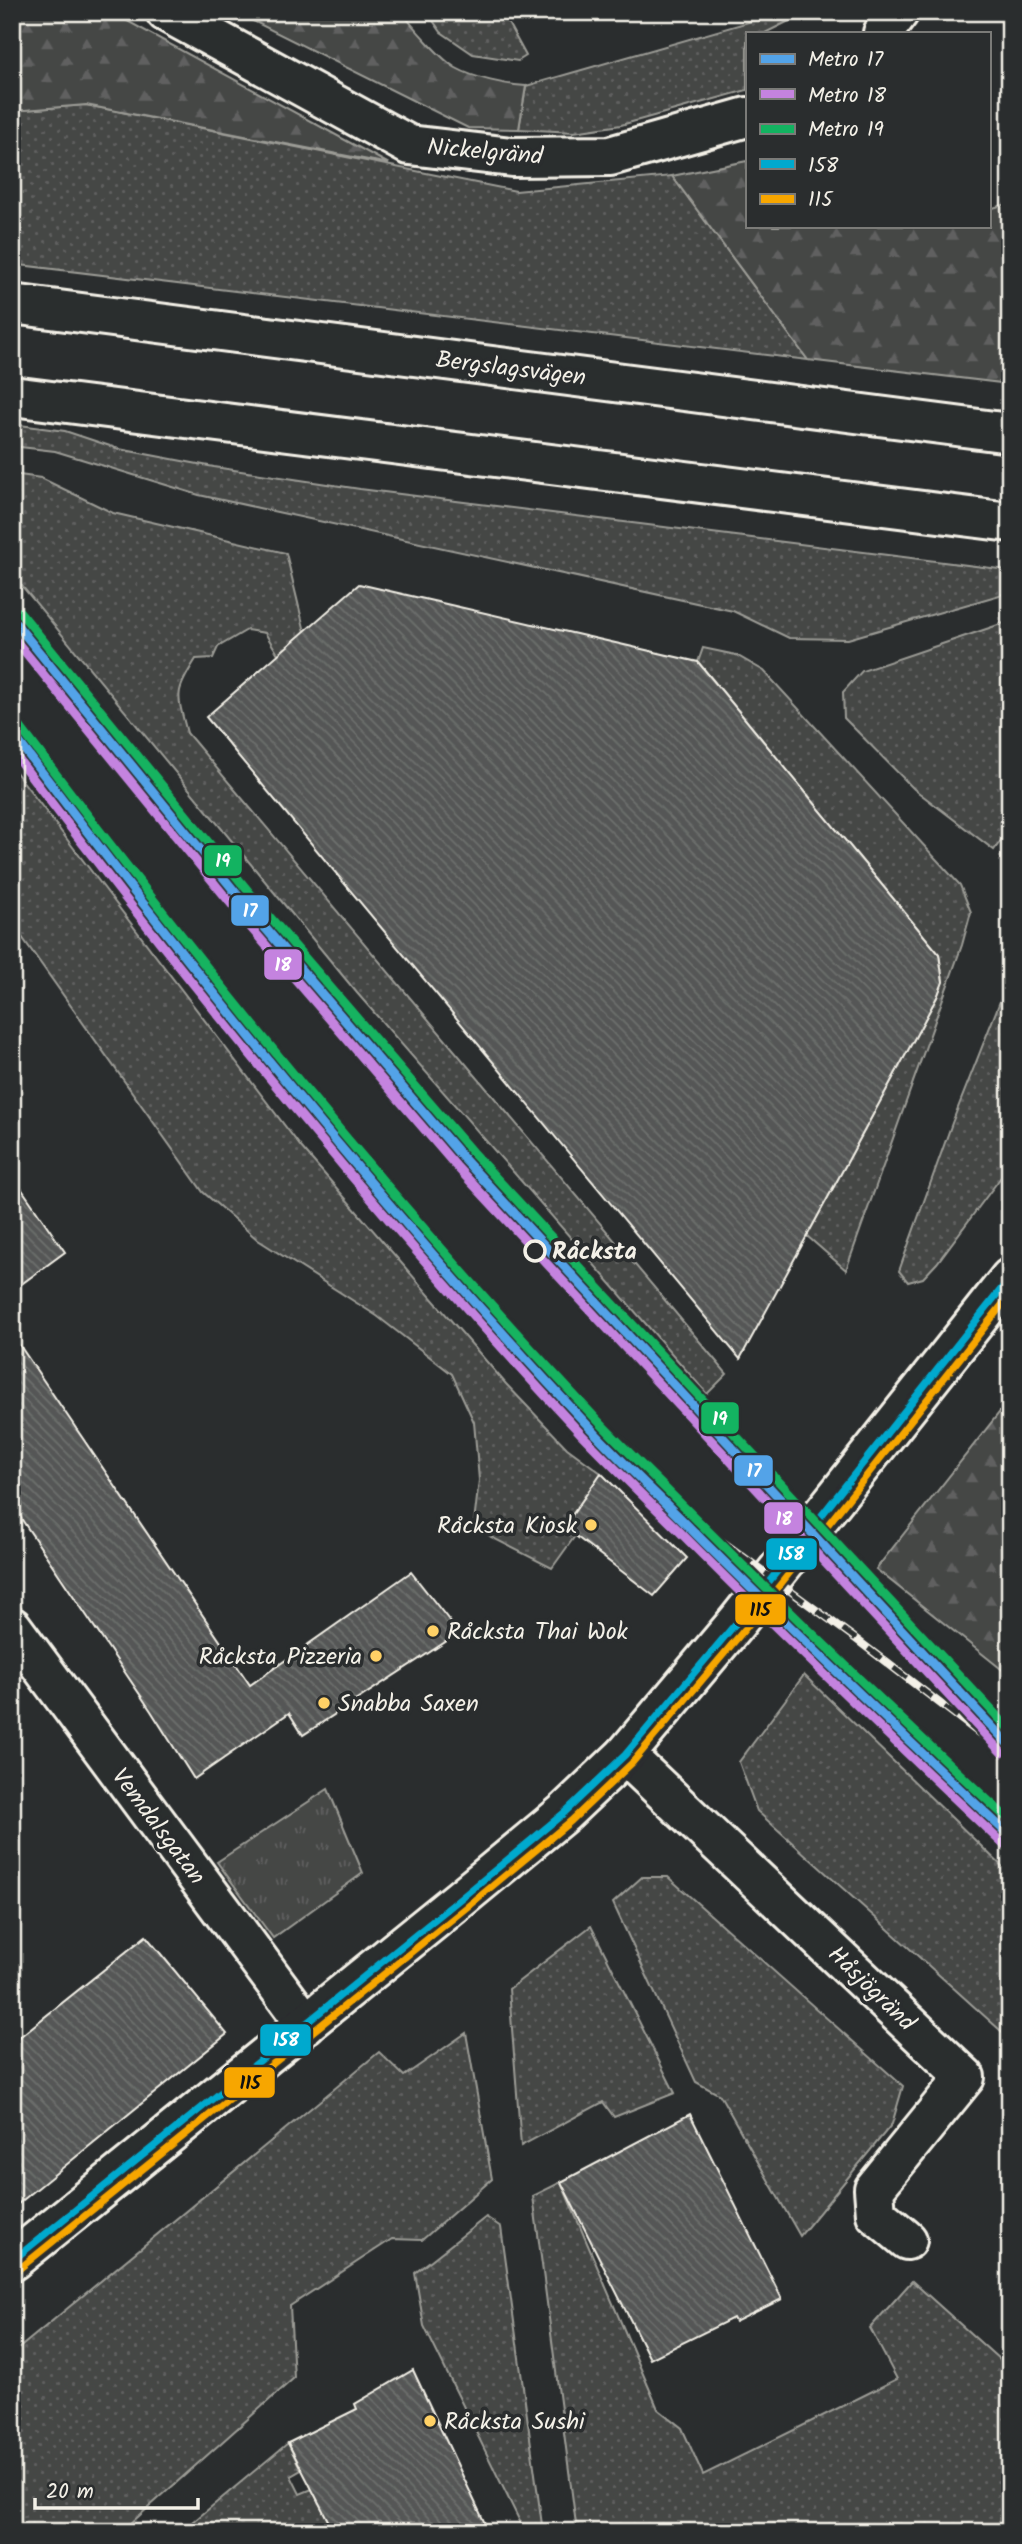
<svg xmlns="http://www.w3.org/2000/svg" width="1022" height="2544" viewBox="0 0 1022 2544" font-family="Kalam,sans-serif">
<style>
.grass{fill:url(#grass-dots);stroke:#9c9c96;stroke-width:2}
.forest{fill:url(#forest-firs);stroke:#9c9c96;stroke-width:2}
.park{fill:url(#park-tufts);stroke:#9c9c96;stroke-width:2}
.building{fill:url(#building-back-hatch);stroke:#f4f1e8;stroke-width:2}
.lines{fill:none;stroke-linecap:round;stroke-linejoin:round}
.street-casing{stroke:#f4f1e8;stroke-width:44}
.secondary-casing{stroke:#f4f1e8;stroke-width:44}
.street{stroke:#2a2d2e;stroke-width:38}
.secondary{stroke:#2a2d2e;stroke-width:38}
.rail-casing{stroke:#f4f1e8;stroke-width:8}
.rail{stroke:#2a2d2e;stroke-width:5;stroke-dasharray:16;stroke-linecap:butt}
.bus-1-casing{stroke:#2a2d2e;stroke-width:12}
.bus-2-casing{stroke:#2a2d2e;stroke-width:12}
.bus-1{stroke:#00a9ce;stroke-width:7}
.bus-2{stroke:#f7a600;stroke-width:7}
.metro-1-casing{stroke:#2a2d2e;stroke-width:14}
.metro-2-casing{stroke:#2a2d2e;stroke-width:14}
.metro-3-casing{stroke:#2a2d2e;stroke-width:14}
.metro-1{stroke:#53a3e8;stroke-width:9}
.metro-2{stroke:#c483df;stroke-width:9}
.metro-3{stroke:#13b361;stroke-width:9}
.stop-dot{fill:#2a2d2e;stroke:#f4f1e8;stroke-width:3.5}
.poi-dot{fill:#ffd166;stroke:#2a2d2e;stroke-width:2.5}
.labels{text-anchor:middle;stroke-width:7;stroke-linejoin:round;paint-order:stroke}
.street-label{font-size:24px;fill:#f4f1e8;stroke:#2a2d2e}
.stop-label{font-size:24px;font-weight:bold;fill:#f4f1e8;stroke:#2a2d2e;text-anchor:start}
.poi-label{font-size:24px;fill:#f4f1e8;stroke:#2a2d2e;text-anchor:start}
.line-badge{stroke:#2a2d2e;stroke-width:2.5}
.badge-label{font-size:19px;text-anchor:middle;font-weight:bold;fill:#fff}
.pale-badge-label{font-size:19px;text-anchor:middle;font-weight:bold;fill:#111}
</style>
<defs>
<pattern id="grass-dots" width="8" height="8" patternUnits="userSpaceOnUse" patternTransform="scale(1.75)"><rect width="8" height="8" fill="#444645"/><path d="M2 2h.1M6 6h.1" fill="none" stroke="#606160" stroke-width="1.8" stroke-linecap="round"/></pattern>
<pattern id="forest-firs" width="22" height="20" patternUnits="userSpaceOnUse" patternTransform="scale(1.75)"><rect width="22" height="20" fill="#444645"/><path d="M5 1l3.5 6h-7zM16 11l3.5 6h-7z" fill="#606160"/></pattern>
<pattern id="park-tufts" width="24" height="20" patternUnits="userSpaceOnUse" patternTransform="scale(1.75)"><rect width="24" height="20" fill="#444645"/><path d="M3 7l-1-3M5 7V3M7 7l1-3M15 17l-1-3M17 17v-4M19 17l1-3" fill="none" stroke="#606160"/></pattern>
<pattern id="building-back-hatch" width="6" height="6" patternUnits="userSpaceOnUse" patternTransform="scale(1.75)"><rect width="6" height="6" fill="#555756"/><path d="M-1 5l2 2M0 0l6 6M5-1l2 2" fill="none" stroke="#6e706e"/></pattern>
</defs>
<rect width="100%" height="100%" fill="#2a2d2e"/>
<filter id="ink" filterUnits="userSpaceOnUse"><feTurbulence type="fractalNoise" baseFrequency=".0143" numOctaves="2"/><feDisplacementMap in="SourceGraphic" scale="14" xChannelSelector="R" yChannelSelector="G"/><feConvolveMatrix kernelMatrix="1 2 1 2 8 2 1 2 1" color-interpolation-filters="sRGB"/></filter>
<g filter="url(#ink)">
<g class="grass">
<path d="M427,12H502L526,56L518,61L473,54L441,32Z"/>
<path d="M783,12L789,21L765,33H747V90L621,125L574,132L519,129L526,86Z"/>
<path d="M86,105L516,191L672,176L808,360L12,264V111Z"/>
<path d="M12,424L65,431L119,449L214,467L360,489L1007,570L1010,571V592L848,639L789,638L733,611L199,495L55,451L12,446Z"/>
<path d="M12,474L41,478L113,513L286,553L305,632L278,654L265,633L247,630L218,647L213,658L196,659C174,694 177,693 187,733L727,1374L707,1394L357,993L12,574Z"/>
<path d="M1010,621V828L994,850L914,789L844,718L843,692L862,671Z"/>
<path d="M703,648L736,655L764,671L960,885L971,912L962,945L846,1270L807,1236L937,997L943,981L939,954L698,662Z"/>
<path d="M12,767L301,1147L506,1384L567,1448L601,1473L564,1527L575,1536L552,1568L491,1537L474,1523L479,1480L474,1422L452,1374L377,1316L258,1240L203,1192L12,923Z"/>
<path d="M1010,976V1165L937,1263L923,1278L908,1282L899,1271L952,1123Z"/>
<path d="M804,1675L1010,1874V2039L757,1811L739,1762Z"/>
<path d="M642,1877H668L903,2086L892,2124L800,2236L720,2095L696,2082L613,1903Z"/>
<path d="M591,1926L675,2093L614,2117L603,2102L521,2146L509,1989Z"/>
<path d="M466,2033L492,2179L422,2240L392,2239L290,2306L294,2378L121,2532H12V2354L379,2052L404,2076Z"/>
<path d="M561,2182L658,2409L682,2428L703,2475L897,2379L870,2328L912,2281L1010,2369V2532H577L533,2196Z"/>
<path d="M486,2217L501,2227L543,2532H525L424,2326L415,2273Z"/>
<path d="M288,2443L301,2470L291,2476L300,2494L312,2489L334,2532H181Z"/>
</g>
<g class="forest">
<path d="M12,12H111L389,164L86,105L12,111Z"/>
<path d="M235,12H402C412,26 442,60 456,68C474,78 506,85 526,86L519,129L468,128Z"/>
<path d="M747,161V226H989V209L1010,203V384L808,360L672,176Z"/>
<path d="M1010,1399V1676L876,1569Z"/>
</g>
<path class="park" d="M328,1789L363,1873L273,1938L217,1862Z"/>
<g class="building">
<path d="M359,584L698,662L939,954L943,982L937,997L740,1359L206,717Z"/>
<path d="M12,1175L65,1252L12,1291Z"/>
<path d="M12,1334L250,1685L411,1572L459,1633L303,1735L289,1713L194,1779L151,1711L12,1505Z"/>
<path d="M601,1473L687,1558L654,1596L564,1527Z"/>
<path d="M146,1936L227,2034L12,2209V2043Z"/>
<path d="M690,2114L782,2299L735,2322L733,2318L650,2359L561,2182Z"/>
<path d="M413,2370L489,2532H334L288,2443L357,2409L355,2404Z"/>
</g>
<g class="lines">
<g class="street-casing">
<g id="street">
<path d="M166,12L409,145L512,157L610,156L747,117"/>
<path d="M883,33L899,12"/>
<path d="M12,1627L306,2024"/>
<path d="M625,1755L965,2077L874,2189L876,2214L907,2240"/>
<path d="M12,2261L460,1899L564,1813L625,1755L737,1622L1010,1278"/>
</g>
</g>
<g class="secondary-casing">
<g id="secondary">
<path d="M12,304L1010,433"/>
<path d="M12,396L1010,522"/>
</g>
</g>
<use href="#street" class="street"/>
<use href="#secondary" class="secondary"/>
<g class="rail-casing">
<path id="rail" d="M593,1430L693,1520L852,1636L1010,1757"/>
</g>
<use href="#rail" class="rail"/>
<g class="bus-1-casing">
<path id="bus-1" d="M12,2261L460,1899L564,1813L625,1755L737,1622L1010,1278"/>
</g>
<g class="bus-2-casing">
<path id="bus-2" d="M19,2269L467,1907L571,1821L632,1763L745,1629L1010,1295"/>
</g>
<use href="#bus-1" class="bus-1"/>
<use href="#bus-2" class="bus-2"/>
<g class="metro-1-casing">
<g id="metro-1">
<path d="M12,619L254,915L464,1159L1010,1746"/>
<path d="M12,733C194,974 384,1209 591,1429C620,1460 651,1489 681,1519C789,1627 899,1732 1010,1836"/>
</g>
</g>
<g class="metro-2-casing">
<g id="metro-2">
<path d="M12,636L246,922L456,1166L1002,1753"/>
<path d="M12,751C191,988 379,1218 582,1435C613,1467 645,1498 677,1529C783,1636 893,1740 1003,1844"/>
</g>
</g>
<g class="metro-3-casing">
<g id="metro-3">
<path d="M20,612L262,908L472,1152L1010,1730"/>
<path d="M20,727C203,968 392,1203 600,1423C629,1453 659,1482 689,1512C794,1617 901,1720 1010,1821"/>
</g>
</g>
<use href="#metro-1" class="metro-1"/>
<use href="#metro-2" class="metro-2"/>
<use href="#metro-3" class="metro-3"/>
</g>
</g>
<circle class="stop-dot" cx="535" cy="1251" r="10"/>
<g class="poi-dot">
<circle cx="591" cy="1525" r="7"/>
<circle cx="433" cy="1631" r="7"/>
<circle cx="376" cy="1656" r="7"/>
<circle cx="324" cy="1703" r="7"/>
<circle cx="430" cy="2421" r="7"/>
</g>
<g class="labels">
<g class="street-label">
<text transform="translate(485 151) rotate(5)" y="8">Nickelgränd</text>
<text transform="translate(511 368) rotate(7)" y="8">Bergslagsvägen</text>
<text transform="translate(159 1826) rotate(53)" y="8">Vemdalsgatan</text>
<text transform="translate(872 1988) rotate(44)" y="8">Håsjögränd</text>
</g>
<g class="stop-label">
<text x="552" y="1259">Råcksta</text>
</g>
<g class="poi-label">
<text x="577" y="1533" text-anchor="end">Råcksta Kiosk</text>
<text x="447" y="1639">Råcksta Thai Wok</text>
<text x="362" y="1664" text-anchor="end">Råcksta Pizzeria</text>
<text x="338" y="1711">Snabba Saxen</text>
<text x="444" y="2429">Råcksta Sushi</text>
</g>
</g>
<g class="line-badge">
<rect x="203" y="844" width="40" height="33" rx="7" fill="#13b361"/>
<rect x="230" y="894" width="40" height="33" rx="7" fill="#53a3e8"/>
<rect x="263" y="948" width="40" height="33" rx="7" fill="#c483df"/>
<rect x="700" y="1401" width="40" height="34" rx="7" fill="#13b361"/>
<rect x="733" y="1454" width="41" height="33" rx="7" fill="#53a3e8"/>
<rect x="763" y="1501" width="41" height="34" rx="7" fill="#c483df"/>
<rect x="765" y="1537" width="53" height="34" rx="7" fill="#00a9ce"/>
<rect x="734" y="1593" width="53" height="33" rx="7" fill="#f7a600"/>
<rect x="259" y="2023" width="53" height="34" rx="7" fill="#00a9ce"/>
<rect x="223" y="2066" width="53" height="33" rx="7" fill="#f7a600"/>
</g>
<g class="badge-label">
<text x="223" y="867">19</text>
<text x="250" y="917">17</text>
<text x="283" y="971">18</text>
<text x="720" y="1425">19</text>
<text x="754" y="1477">17</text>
<text x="784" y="1525">18</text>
<text x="791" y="1560">158</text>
<text x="286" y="2046">158</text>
</g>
<g class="pale-badge-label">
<text x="760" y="1616">115</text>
<text x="250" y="2089">115</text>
</g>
<rect width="1022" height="2544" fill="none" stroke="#2a2d2e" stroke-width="42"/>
<rect x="21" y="21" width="980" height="2502" fill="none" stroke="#f4f1e8" stroke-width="2.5" filter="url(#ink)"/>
<rect x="746" y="32" width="245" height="196" fill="#2a2d2e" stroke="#7b7b78" stroke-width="2"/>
<rect x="760" y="54" width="35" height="10" fill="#53a3e8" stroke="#7b7b78" stroke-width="2"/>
<text x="808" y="66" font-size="21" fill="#f4f1e8">Metro 17</text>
<rect x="760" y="89" width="35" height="10" fill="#c483df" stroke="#7b7b78" stroke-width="2"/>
<text x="808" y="102" font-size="21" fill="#f4f1e8">Metro 18</text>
<rect x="760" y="124" width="35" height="10" fill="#13b361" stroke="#7b7b78" stroke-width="2"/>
<text x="808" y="136" font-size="21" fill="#f4f1e8">Metro 19</text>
<rect x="760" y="159" width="35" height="10" fill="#00a9ce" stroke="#7b7b78" stroke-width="2"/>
<text x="808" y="172" font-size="21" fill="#f4f1e8">158</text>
<rect x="760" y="194" width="35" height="10" fill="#f7a600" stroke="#7b7b78" stroke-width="2"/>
<text x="808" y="206" font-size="21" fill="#f4f1e8">115</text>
<path d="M35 2498v10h163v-10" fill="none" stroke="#f4f1e8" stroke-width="3.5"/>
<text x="46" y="2498" font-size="21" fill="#f4f1e8" stroke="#2a2d2e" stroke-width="5" paint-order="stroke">20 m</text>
</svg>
